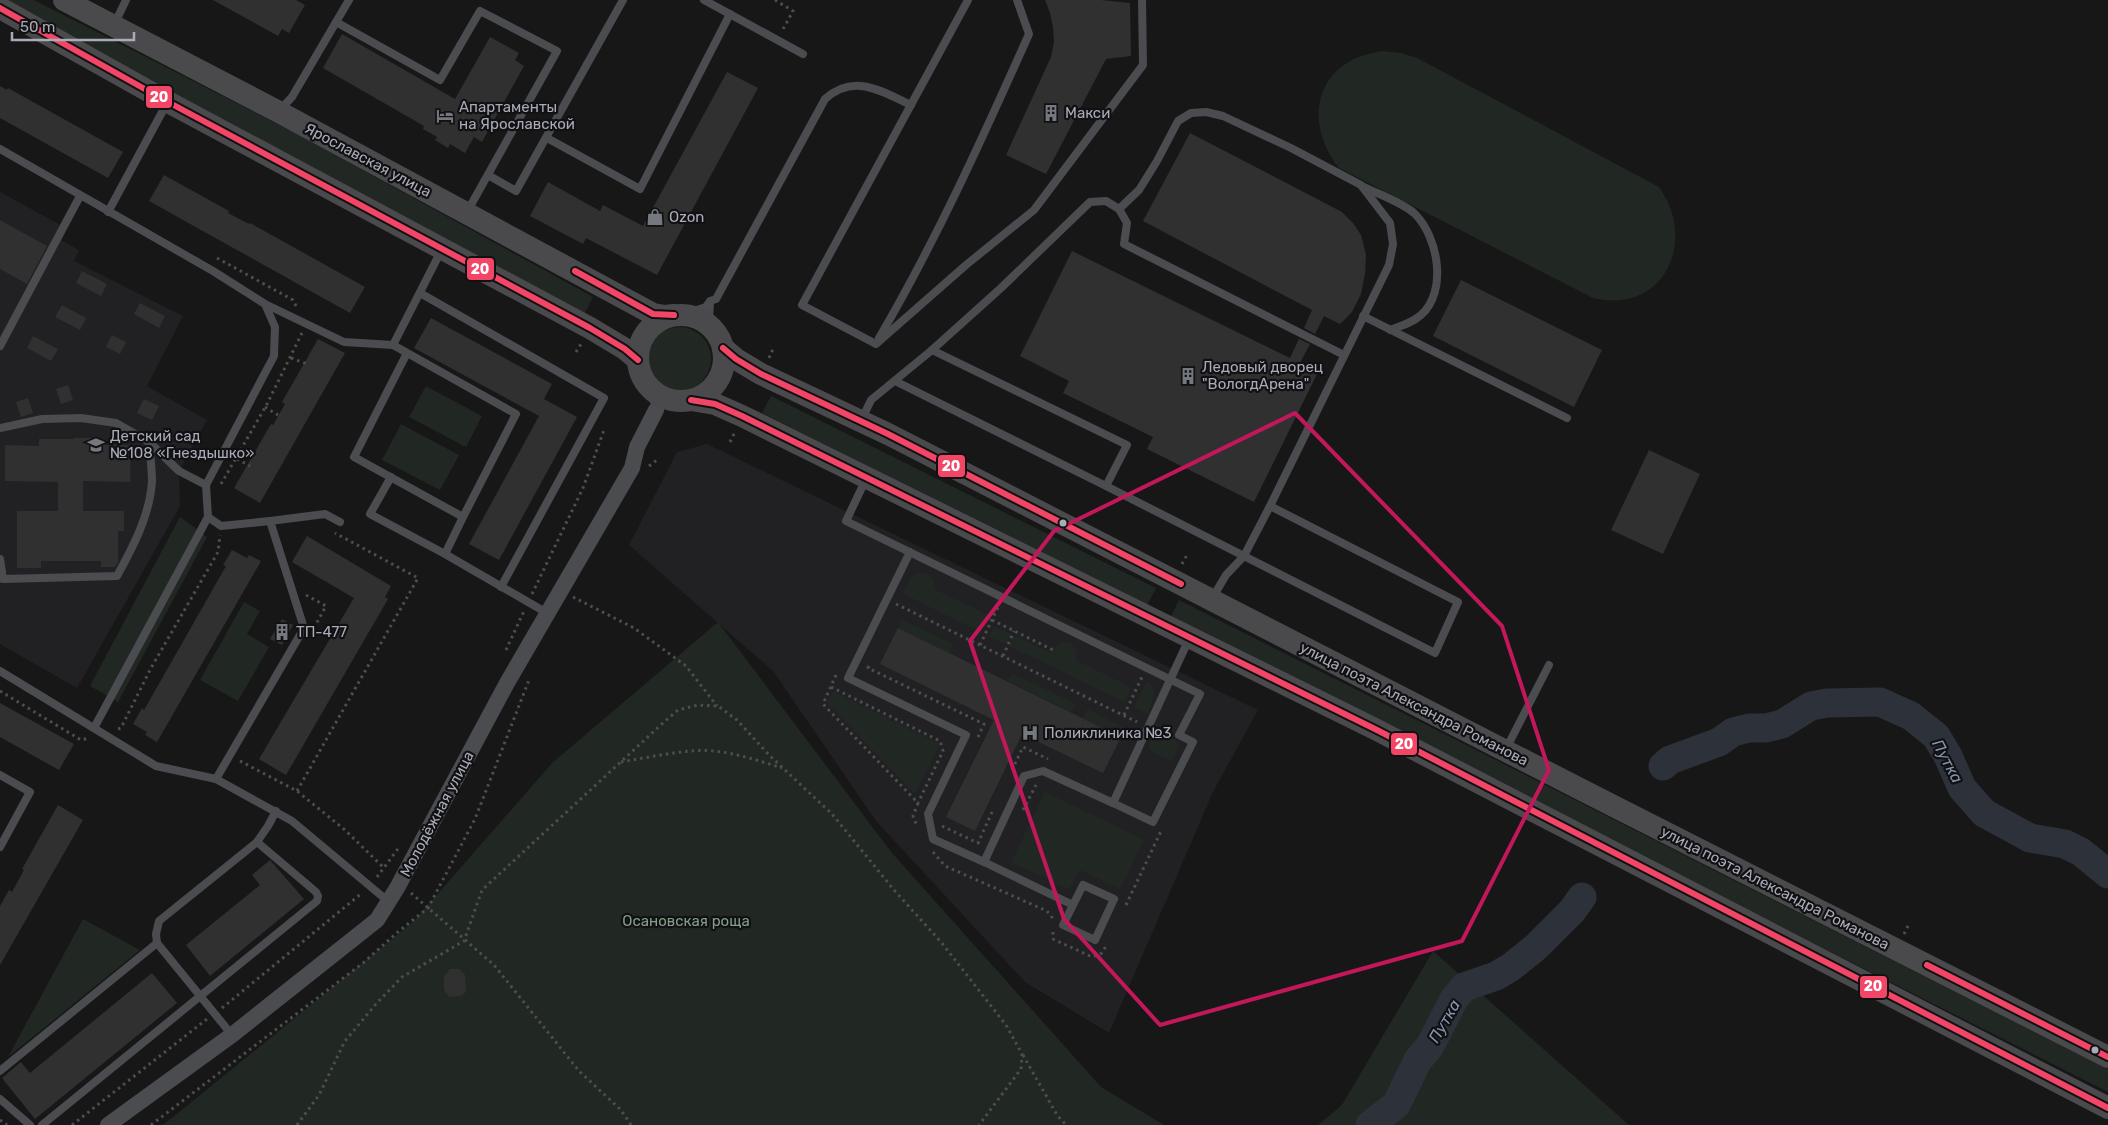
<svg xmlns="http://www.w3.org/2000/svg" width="2108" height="1125" viewBox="0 0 2108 1125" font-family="Rubik,sans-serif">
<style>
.built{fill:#212123}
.green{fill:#212722}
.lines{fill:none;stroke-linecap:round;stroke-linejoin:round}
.river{stroke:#2d323a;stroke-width:29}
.building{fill:#303031}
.path{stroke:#4d4e51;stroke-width:3;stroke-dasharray:2.5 4;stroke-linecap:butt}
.lane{stroke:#4b4c4f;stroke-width:8}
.street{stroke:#4b4c4f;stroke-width:16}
.secondary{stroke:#4a4a4d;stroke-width:22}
.bus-1-casing{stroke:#111113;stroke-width:10}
.bus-1{stroke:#f34667;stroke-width:6}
.marked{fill:none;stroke:#c2185b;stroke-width:4;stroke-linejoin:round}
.bus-dot{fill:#a9acb7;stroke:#111113;stroke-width:2}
.labels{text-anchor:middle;stroke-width:4.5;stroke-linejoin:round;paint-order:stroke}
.poi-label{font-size:15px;fill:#a9acb7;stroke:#111113;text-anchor:start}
.street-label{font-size:15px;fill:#a9acb7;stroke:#111113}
.park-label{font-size:15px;fill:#81a086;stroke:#111113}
.water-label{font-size:16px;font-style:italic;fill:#8396af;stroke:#111113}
.line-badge{stroke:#111113;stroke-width:2}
.badge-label{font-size:14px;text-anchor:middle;font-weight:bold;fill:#fff}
</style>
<rect width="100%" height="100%" fill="#171717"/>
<g class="built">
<path d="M0,192L66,228L61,240L79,250L74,261L183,316L147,386L207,420L179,471L180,506L77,688L0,644Z"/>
<path d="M707,444L1258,710L1213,792L1109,1033L1025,982L876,821L773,671L629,545L677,452Z"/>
</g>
<g class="green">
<path d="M0,0H34L299,135L593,297L583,317Z"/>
<path d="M1382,51L1401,53L1417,58L1659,187C1698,241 1664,315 1593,298L1339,168C1311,134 1309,83 1352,60C1361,55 1372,53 1382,51Z"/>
<circle cx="679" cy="359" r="32"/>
<path d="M426,386L482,416L466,447L409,417Z"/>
<path d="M771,396L1156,588L1147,606L762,413Z"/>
<path d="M401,424L459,455L440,490L382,460Z"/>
<path d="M180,517L207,537L118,702L90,686Z"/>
<path d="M918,573L927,574L934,580V589L989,615L980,632L903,594L910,578Z"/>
<path d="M1179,600L2108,1069V1092L1170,618Z"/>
<path d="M244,602L260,611L247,634L269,647L238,701L200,680Z"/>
<path d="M902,620L953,644L949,653L898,628Z"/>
<path d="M718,622L892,853L1101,1087L1164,1125H162L172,1118L414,921L552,763Z"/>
<path d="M994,626L1011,634L1006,644L989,637Z"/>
<path d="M1014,635L1051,653C1056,644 1060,642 1070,643C1076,648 1079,652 1076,660L1131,687L1124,702L1009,646Z"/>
<path d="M1012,673L1076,704L1071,712L1008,681Z"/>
<path d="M1147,681L1152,686L1155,693L1148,714L1134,707Z"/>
<path d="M833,691L940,744L915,794L827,703Z"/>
<path d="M1087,709L1125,728L1121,736L1083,718Z"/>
<path d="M1160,733L1177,741L1179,747L1174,758L1169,760L1151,751L1149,746L1153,735Z"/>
<path d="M1045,792L1144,840L1120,889L1080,870L1069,890L1011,862Z"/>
<path d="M83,919L140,950L8,1057Z"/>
<path d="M1433,951L1629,1125H1318L1342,1105Z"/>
</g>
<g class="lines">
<g class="river">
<path d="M1663,766L1670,760L1719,742L1733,732L1749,728H1766L1782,724L1811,706L1827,703L1880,702L1911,716L1936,736L1948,756L1962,788L1984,813L2030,838L2065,844L2081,852L2108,874"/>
<path d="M1370,1125L1396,1105L1418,1060L1430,1046L1454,999L1464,987L1496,976L1511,967L1536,947L1572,911L1582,897"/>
</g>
</g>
<g class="building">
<path d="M213,0H296L305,5L289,33L282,29L278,36Z"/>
<path d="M1045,0H1101L1130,3L1131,56L1106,59L1046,174L1006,155L1051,57L1054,42L1053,27L1050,13Z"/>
<path d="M342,34L455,99L490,37L519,53L515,60L524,66L482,142L474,137L465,153L450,144L448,148L435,140L437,137L423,129L424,126L323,68Z"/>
<path d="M727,72L758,88L657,275L586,238L583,244L530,216L548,182L600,211L603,205L643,226Z"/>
<path d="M0,86L7,90L8,88L123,152L108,178L0,118Z"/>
<path d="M1190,133L1342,212L1353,223L1361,235L1366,255L1365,274L1361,294L1352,312L1340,324L1324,316L1315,334L1304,328L1312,310L1143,221Z"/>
<path d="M164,175L229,211L228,213L249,224L250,223L365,287L350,313L149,201Z"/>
<path d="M0,220L47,246L27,284L0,269Z"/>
<path d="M1072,251L1290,358L1299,339L1310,344L1300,363L1318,372L1254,502L1147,449L1153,437L1063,393L1069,381L1020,356Z"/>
<path d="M82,271L107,284L101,296L76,283Z"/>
<path d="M1461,280L1602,350L1574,407L1433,336Z"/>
<path d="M140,303L165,316L159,328L134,314Z"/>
<path d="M62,305L86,318L80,330L55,317Z"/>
<path d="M431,318L552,384L544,399L577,417L499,560L469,544L539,416L414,348Z"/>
<path d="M112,335L126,342L120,354L106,347Z"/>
<path d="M33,336L58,349L51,361L27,348Z"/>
<path d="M318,339L345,353L260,503L234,488L271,424L273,425L285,404L282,402Z"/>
<path d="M68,385L73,400L61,404L56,389Z"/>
<path d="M28,398L33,413L21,417L16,402Z"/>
<path d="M144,399L159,406L152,420L137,413Z"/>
<path d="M74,438H96V445H131L130,482L83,481V511H124V531H118V562L115,567H101V561H41V568H17V511H58V482L5,481V445L39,446V439H74Z"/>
<path d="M1649,450L1700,474L1663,554L1611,530Z"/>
<path d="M307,536L391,586L385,597L388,599L286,775L259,759L354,598L292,562Z"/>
<path d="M232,550L247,558L249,555L261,561L157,742L145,735L147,732L133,724L142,708L144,710L226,566L223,565Z"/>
<path d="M282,619L293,625L282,645L270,639Z"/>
<path d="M898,628L1121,737L1103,773L1022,734L975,831L946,817L994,720L880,664Z"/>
<path d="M0,703L74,744L59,770L0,737Z"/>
<path d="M58,805L83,820L0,965V906L9,890L12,892L24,870L22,869Z"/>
<path d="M270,860L304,899L210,976L186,945L260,885L252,875Z"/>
<path d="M450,969H459L465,975L466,992L461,996L449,997L444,990V976Z"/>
<path d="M152,973L177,1003L35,1119L2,1078L21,1062L30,1073Z"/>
</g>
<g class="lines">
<g class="path">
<path d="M775,0L793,11L782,31"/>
<path d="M217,258L293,300L296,306"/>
<path d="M576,352L581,344"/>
<path d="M291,358L307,364"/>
<path d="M769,358L773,349"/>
<path d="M265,407L278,415"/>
<path d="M730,442L735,432"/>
<path d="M237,459L250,466"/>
<path d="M649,466L657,460"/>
<path d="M221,484L267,404L302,333"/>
<path d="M1182,564L1187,555"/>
<path d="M532,594L583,488L604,430"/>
<path d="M306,595L326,606L315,626"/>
<path d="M573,597L634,628L667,652L686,666L717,706"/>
<path d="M896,604L1137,722"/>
<path d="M992,620L1053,650"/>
<path d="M980,645L998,607"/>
<path d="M506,650L524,611"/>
<path d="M1003,656L1014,631"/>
<path d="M869,666L868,668L984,724L978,737"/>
<path d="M836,675L823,704L918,803L913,816L917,826"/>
<path d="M831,687L940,741L943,751L918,803"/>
<path d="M0,691L81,740L89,738"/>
<path d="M1124,715L1142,677"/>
<path d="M118,729L121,728L151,668L218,552L220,535"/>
<path d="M240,761L297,791L345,830L384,868"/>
<path d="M621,762C644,758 668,753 691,751C722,748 753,759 782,768"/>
<path d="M1012,770L1023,747L1048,759"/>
<path d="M297,791L418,578L335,533"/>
<path d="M1023,810L1036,785"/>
<path d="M942,826L978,843L992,812"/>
<path d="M933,852L945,866L1047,911L1054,920"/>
<path d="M377,877L400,846"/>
<path d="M411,893L494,965L579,1071L621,1110L631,1125"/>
<path d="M1126,905L1162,829"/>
<path d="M1053,932V939L1092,957L1102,953L1106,946"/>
<path d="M1904,934L1909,924"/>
<path d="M222,1008L362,893"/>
<path d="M1023,1055L1057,1115L1066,1125"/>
<path d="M0,1120L7,1125"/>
<path d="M72,1125L207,1019"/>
<path d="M151,1125L363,963L399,931L428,908L475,819L529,680"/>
<path d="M297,1125L319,1095L345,1041L376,1004L402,977L464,941L482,890L664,722L678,710L698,705L718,706L737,720L770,756L832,814L894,890L941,942L1006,1025L1022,1054L1021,1069L979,1125"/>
</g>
<g class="lane">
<path d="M704,0L803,54"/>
<path d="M968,0L802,305L876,344L966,265L1034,210L1143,65L1142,0"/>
<path d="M336,22L440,80L480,11L557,51L467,212"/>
<path d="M115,23L126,0"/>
<path d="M280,110L292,97L349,0"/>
<path d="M547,138L640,189L730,14"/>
<path d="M0,149L213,271L265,304L275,327L274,356L206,485L208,517L94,728"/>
<path d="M488,175L516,191L623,0"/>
<path d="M1364,187C1378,194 1404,203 1415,214C1438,237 1448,291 1421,315C1412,323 1401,326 1390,330"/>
<path d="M1119,209L1139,190L1157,161L1178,121L1191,113L1206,112L1223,116L1291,148L1361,185L1390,223L1393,244L1389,265L1270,506"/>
<path d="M108,212L167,103"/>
<path d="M420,293L604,398L501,587"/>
<path d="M710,303L709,319L715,331"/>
<path d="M265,304L344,342L393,345L516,414L463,517"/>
<path d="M684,314L706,307L710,301L716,299L825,99C854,73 881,91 911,105"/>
<path d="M1363,316L1567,418"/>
<path d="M879,338C936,241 983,137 1029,34L1017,0"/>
<path d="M393,345L441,251"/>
<path d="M0,346L80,196"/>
<path d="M407,353L354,457L463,517L445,554L547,613"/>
<path d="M895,381L1106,486L1127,445L932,350"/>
<path d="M652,391L656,410"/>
<path d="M656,410L670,400"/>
<path d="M862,419L871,400L932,350L1001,288L1090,202L1106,201L1119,209L1127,223L1124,244L1344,355"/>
<path d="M0,428L42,419L81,418L116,423L149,442L179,471L206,485"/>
<path d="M391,477L370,514L445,554"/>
<path d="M866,479L846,521L1200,694L1179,735L1193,742L1153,822L1113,803"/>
<path d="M1106,486L1435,653L1458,602L1270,506L1244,556L1226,575L1213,597"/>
<path d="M208,517L221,526L270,521L304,628L216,779"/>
<path d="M270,521L325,514L340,522"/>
<path d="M910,552L848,678L966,735L928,814L933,839L984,862L1024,776L1043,771L1113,803L1189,639"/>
<path d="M0,559L3,579L117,576C133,547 150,515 152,481C152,468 150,455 149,442"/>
<path d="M0,671L156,766L216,779L292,821L389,902"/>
<path d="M1506,749L1549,665"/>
<path d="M0,775L30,792L0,847"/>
<path d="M984,862L1073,905L1063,925L1095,940L1114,899L1083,885L1073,905"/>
<path d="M232,1035L157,943L156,934L159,921L257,842L268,826L276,811"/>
<path d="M0,1071L157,943"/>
<path d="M0,1099L30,1125"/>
<path d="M42,1125L317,901L318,896L316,892L257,842"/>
</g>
<path class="street" d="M108,1125L232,1035L377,920L397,888L507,683L632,468L637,447L656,410"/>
<g class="secondary">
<path d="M64,0L279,112L653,314L665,316L674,315"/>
<path d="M0,8L168,102L590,328L625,349L638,360"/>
<circle cx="681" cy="358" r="43"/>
<path d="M723,348L736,359L761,374L888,434L1584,791L2108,1057"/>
<path d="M691,400L715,404L742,416L1377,730L2108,1108"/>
</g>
<g class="bus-1-casing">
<g id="bus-1">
<path d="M0,8L168,102L590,328L625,349L638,360"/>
<path d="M575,271L653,314L674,315"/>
<path d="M723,348L736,359L761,374L888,434L1181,584"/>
<path d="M691,400L715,404L742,416L1377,730L2108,1108"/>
<path d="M1927,965L2108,1057"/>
</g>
</g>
<use href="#bus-1" class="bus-1"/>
</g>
<path class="marked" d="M1295,413L1502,626L1549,770L1462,941L1160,1025L1064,919L970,641L1054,531Z"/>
<defs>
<g id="building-bare" transform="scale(1.35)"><path d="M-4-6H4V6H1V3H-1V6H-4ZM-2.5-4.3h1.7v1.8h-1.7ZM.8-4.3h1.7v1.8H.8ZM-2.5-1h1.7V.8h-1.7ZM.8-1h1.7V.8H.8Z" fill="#76787f" stroke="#111113" stroke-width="2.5" paint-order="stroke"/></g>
<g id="hotel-bare" transform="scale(1.35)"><path d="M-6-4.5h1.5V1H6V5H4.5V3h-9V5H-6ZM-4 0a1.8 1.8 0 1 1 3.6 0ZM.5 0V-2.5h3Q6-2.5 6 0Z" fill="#76787f" stroke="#111113" stroke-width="2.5" paint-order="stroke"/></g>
<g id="shop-bare" transform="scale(1.35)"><path d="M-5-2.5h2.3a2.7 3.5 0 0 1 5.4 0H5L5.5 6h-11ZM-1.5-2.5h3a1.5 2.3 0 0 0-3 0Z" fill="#76787f" stroke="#111113" stroke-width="2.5" paint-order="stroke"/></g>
<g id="school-bare" transform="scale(1.35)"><path d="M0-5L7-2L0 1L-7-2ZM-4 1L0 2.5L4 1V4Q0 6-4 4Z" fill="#76787f" stroke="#111113" stroke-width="2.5" paint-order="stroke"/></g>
<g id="hospital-bare" transform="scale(1.35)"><path d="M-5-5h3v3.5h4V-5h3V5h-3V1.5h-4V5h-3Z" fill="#76787f" stroke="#111113" stroke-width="2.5" paint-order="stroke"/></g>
</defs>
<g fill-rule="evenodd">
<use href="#building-bare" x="1051" y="113"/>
<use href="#hotel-bare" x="445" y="116"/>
<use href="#shop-bare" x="655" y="217"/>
<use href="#building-bare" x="1188" y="376"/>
<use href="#school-bare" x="96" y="445"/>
<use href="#building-bare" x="282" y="632"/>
<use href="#hospital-bare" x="1030" y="733"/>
</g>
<g class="bus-dot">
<circle cx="1063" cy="523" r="4.5"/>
<circle cx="2095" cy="1050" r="4.5"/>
</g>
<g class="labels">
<g class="poi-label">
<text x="459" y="112">Апартаменты<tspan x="459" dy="17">на Ярославской</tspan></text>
<text x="1065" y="118">Макси</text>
<text x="669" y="222">Ozon</text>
<text x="1202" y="372">Ледовый дворец<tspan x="1202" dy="17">"ВологдАрена"</tspan></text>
<text x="110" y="441">Детский сад<tspan x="110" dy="17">№108 «Гнездышко»</tspan></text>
<text x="296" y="637">ТП-477</text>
<text x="1044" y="738">Поликлиника №3</text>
</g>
<g class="street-label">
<text transform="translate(368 160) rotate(28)" y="5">Ярославская улица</text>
<text transform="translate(1414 704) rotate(27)" y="5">улица поэта Александра Романова</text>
<text transform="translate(437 814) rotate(-62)" y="5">Молодёжная улица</text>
<text transform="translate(1775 888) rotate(27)" y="5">улица поэта Александра Романова</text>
</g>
<g class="park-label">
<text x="686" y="926">Осановская роща</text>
</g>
<g class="water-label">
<text transform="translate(1948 761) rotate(62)" y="6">Путка</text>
<text transform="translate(1444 1021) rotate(-60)" y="6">Путка</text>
</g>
</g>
<g class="line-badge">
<rect x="145" y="85" width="28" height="24" rx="5" fill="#f34667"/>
<rect x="466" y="257" width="29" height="24" rx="5" fill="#f34667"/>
<rect x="937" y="454" width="29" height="24" rx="5" fill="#f34667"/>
<rect x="1390" y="732" width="28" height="24" rx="5" fill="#f34667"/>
<rect x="1859" y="975" width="29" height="24" rx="5" fill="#f34667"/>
</g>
<g class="badge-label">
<text x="159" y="102">20</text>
<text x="480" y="274">20</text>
<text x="951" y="471">20</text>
<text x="1404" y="749">20</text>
<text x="1873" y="991">20</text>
</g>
<path d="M12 32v8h122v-8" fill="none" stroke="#a9acb7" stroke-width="2.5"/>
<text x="20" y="32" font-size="15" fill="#a9acb7" stroke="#111113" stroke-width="4" paint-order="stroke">50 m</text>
</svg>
